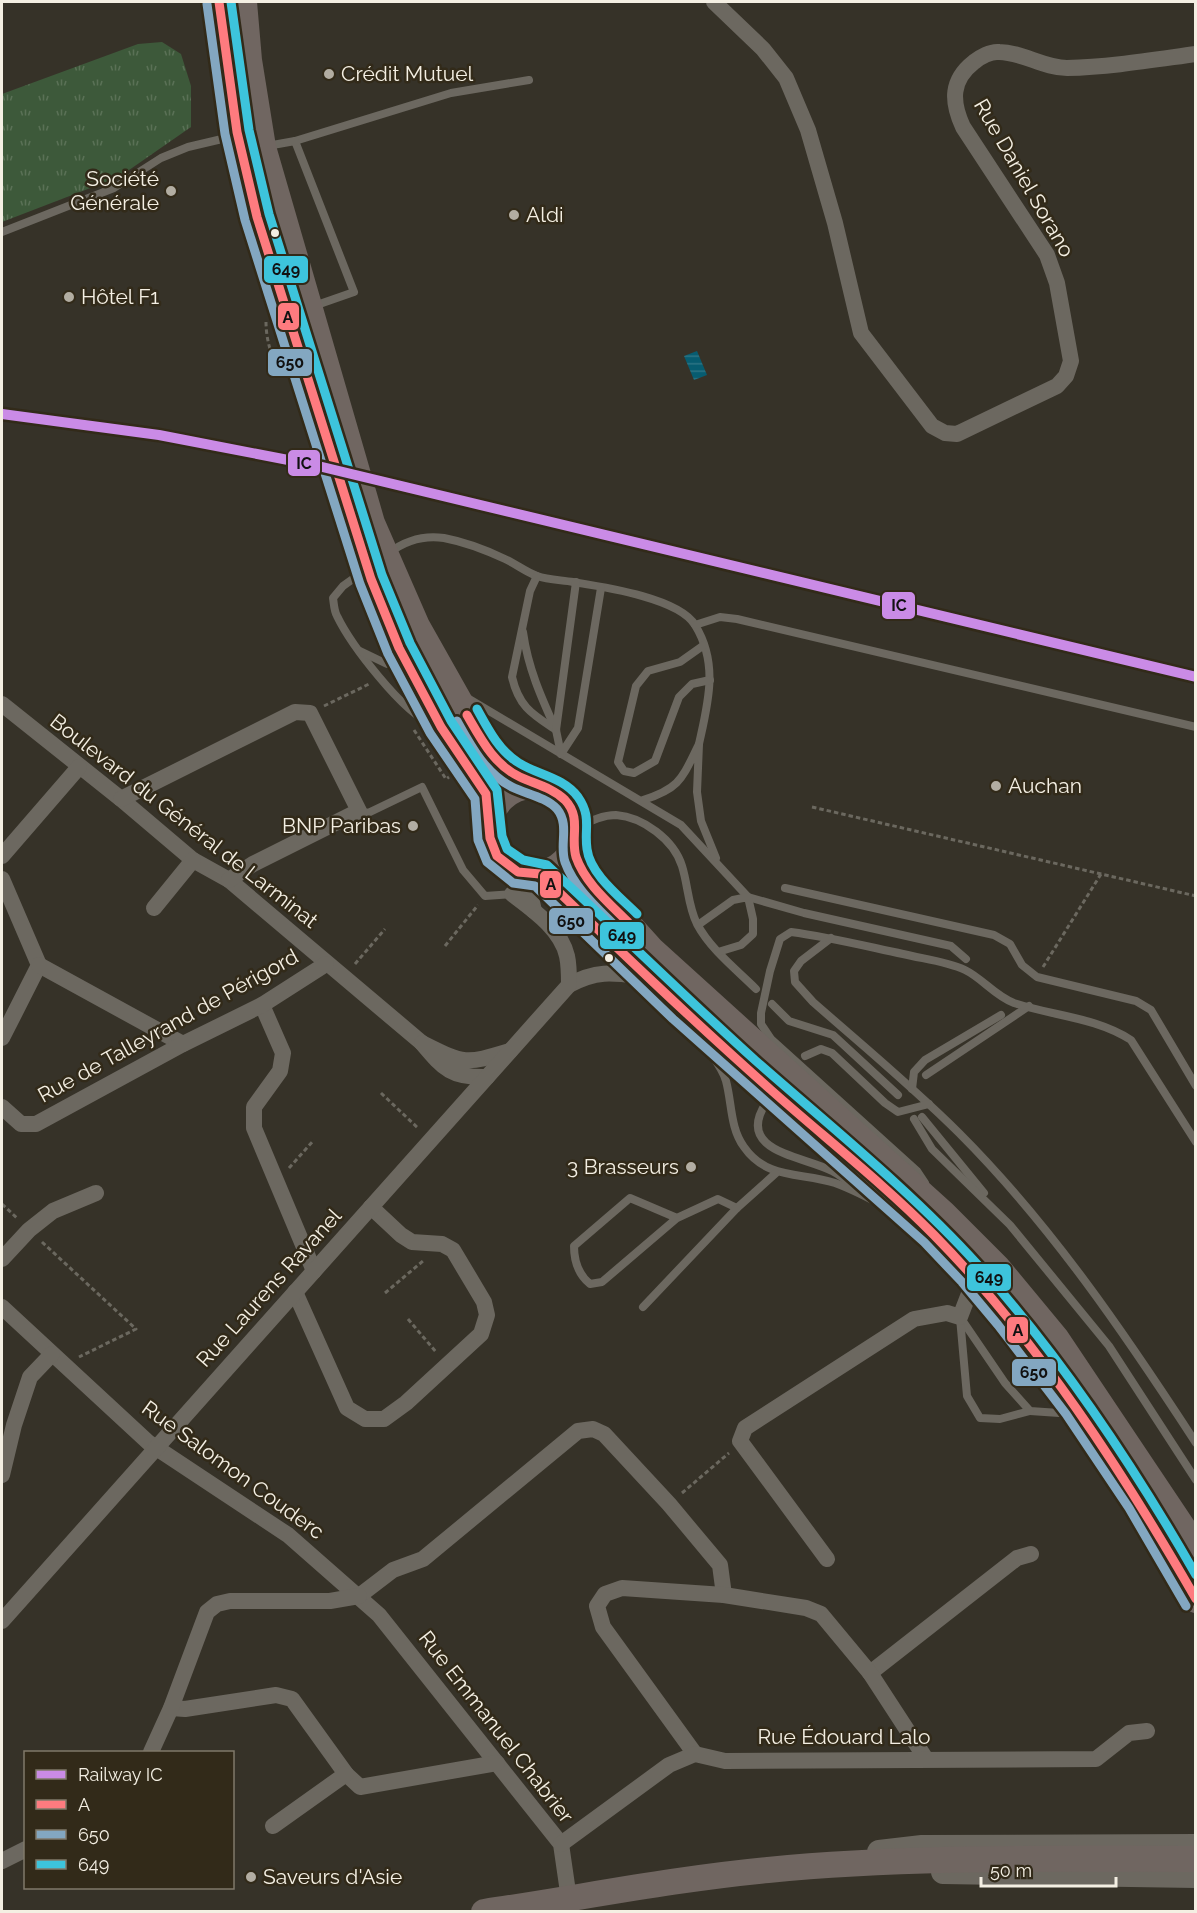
<svg xmlns="http://www.w3.org/2000/svg" width="1197" height="1913" viewBox="0 0 1197 1913" font-family="Raleway,sans-serif">
<style>
.park{fill:url(#park-tufts)}
.water{fill:url(#water-rules)}
.lines{fill:none;stroke-linecap:round;stroke-linejoin:round}
.path{stroke:#6b685f;stroke-width:3;stroke-dasharray:4.5 3;stroke-linecap:butt}
.lane{stroke:#6c6860;stroke-width:8}
.street{stroke:#6c6860;stroke-width:16}
.secondary{stroke:#6c6860;stroke-width:24}
.primary{stroke:#706661;stroke-width:26}
.bus-1-casing{stroke:#322a19;stroke-width:14}
.bus-2-casing{stroke:#322a19;stroke-width:14}
.bus-3-casing{stroke:#322a19;stroke-width:14}
.bus-1{stroke:#fe7b7f;stroke-width:9}
.bus-2{stroke:#83a7c1;stroke-width:9}
.bus-3{stroke:#3dc4dc;stroke-width:9}
.rail-1-casing{stroke:#322a19;stroke-width:15}
.rail-1{stroke:#ca8be6;stroke-width:10}
.poi-dot{fill:#b2ada2;stroke:#322a19;stroke-width:2}
.bus-dot{fill:#f4efe3;stroke:#322a19;stroke-width:2}
.labels{text-anchor:middle;stroke-width:5;stroke-linejoin:round;paint-order:stroke}
.poi-label{font-size:21px;fill:#f4efe3;stroke:#322a19;text-anchor:start}
.street-label{font-size:21px;fill:#f4efe3;stroke:#322a19}
.line-badge{stroke:#322a19;stroke-width:2}
.pale-badge-label{font-size:16px;text-anchor:middle;font-weight:bold;fill:#111}
</style>
<defs>
<pattern id="park-tufts" width="24" height="20" patternUnits="userSpaceOnUse" patternTransform="scale(1.5)"><rect width="24" height="20" fill="#3d593a"/><path d="M3 7l-1-3M5 7V3M7 7l1-3M15 17l-1-3M17 17v-4M19 17l1-3" fill="none" stroke="#5a7156"/></pattern>
<pattern id="water-rules" width="6" height="5" patternUnits="userSpaceOnUse" patternTransform="scale(1.5)"><rect width="6" height="5" fill="#075c70"/><path d="M0 2.5h6" fill="none" stroke="#2c7484"/></pattern>
</defs>
<rect width="100%" height="100%" fill="#363228"/>
<path class="park" d="M162,42L181,54L191,86V127L119,177L2,222V94L138,44Z"/>
<path class="water" d="M697,351L707,375L694,380L684,356Z"/>
<g class="lines">
<g class="path">
<path d="M266,322C266,338 271,360 282,372"/>
<path d="M324,706L369,684"/>
<path d="M414,730L446,779L449,777"/>
<path d="M812,807L1196,896"/>
<path d="M445,946L478,905"/>
<path d="M355,964L385,929"/>
<path d="M1043,967L1101,874"/>
<path d="M381,1093L419,1129"/>
<path d="M289,1168L314,1140"/>
<path d="M2,1204L18,1219"/>
<path d="M42,1242L136,1329L79,1357"/>
<path d="M385,1293L423,1261"/>
<path d="M408,1319L436,1352"/>
<path d="M682,1493L729,1453"/>
</g>
<g class="lane">
<path d="M295,141L451,93L529,80"/>
<path d="M267,146L295,141L354,292L311,307"/>
<path d="M2,232L114,188L161,158L188,147L222,139"/>
<path d="M389,553C406,540 423,535 444,538C465,542 486,550 505,559C516,564 526,572 537,576C548,580 562,580 573,582C604,587 679,598 695,625C719,664 708,703 699,744"/>
<path d="M364,571L343,586L333,598C334,604 334,611 337,616C351,645 403,713 432,724"/>
<path d="M537,576L530,591L512,677C519,707 532,714 556,730"/>
<path d="M695,625L720,617L737,619L1196,727"/>
<path d="M523,632C528,668 541,697 556,730"/>
<path d="M704,645L680,662L648,671L636,686L618,762L624,771L634,773L655,761L679,697L692,684L710,680"/>
<path d="M360,651L387,664L397,659L399,654"/>
<path d="M469,699L681,825L748,897L804,913L951,946L966,959"/>
<path d="M561,754L556,730L576,582"/>
<path d="M561,754L578,728L601,588"/>
<path d="M643,800C681,788 682,778 699,744L697,792L701,821L716,858"/>
<path d="M359,811L368,813L422,787L463,870L485,896L512,894L511,869"/>
<path d="M577,828C589,822 601,815 616,815C643,817 674,840 682,866C688,885 688,906 697,924C711,950 736,969 756,989"/>
<path d="M785,888L994,935L1010,944L1022,965L1037,977L1136,1001L1151,1010L1196,1086"/>
<path d="M698,925L733,900L748,897L753,919V934L741,945L718,952"/>
<path d="M831,938L801,961L794,971L795,982L813,1002C862,1045 913,1087 959,1133C1051,1225 1125,1334 1196,1443"/>
<path d="M772,1004L789,1021L833,1035L898,1095"/>
<path d="M705,1045C712,1056 723,1069 726,1081C732,1103 730,1128 744,1147C767,1180 801,1172 835,1183C854,1190 871,1199 889,1209"/>
<path d="M805,1056L821,1049L832,1053L885,1103L898,1112L929,1104"/>
<path d="M926,1075L1029,1006"/>
<path d="M912,1089L914,1072L925,1060L1001,1015"/>
<path d="M766,1103C734,1152 804,1156 832,1171C842,1176 850,1183 858,1190"/>
<path d="M922,1117L984,1193"/>
<path d="M914,1119L932,1149L1010,1225L1109,1346L1196,1480"/>
<path d="M925,1183L917,1171L771,1039L761,1024V1013L770,971L780,939L791,932C829,937 865,946 903,954C923,959 946,961 965,970C982,978 995,996 1014,1003C1053,1016 1095,1017 1131,1040L1196,1142"/>
<path d="M677,1218L602,1282L590,1284C579,1275 574,1261 574,1246L630,1198L677,1218L718,1199L737,1208"/>
<path d="M643,1307L737,1208L776,1173"/>
<path d="M960,1317L1005,1383L1030,1411L1074,1414"/>
<path d="M960,1318L967,1396L980,1418L1000,1419L1030,1411"/>
</g>
<g class="street">
<path d="M714,2L763,49L786,78L808,130L835,223L861,333L932,426L945,433L957,434L1057,386L1066,376L1071,361L1057,283L1047,255L963,127C951,101 951,80 974,62C980,57 991,51 999,52C1022,52 1044,68 1067,68C1110,67 1152,60 1196,54"/>
<path d="M2,704L121,799L193,860L229,880L422,1043"/>
<path d="M121,799L295,712L310,713L359,811L253,864L229,880"/>
<path d="M2,856L79,767"/>
<path d="M533,874L529,889L534,911"/>
<path d="M2,879L39,965L2,1038"/>
<path d="M154,908L193,860"/>
<path d="M39,965L183,1044"/>
<path d="M569,985C598,969 615,973 646,977"/>
<path d="M262,1005L283,1053L280,1071L254,1107V1128L314,1271"/>
<path d="M487,1077C451,1078 444,1069 422,1043C464,1064 464,1065 510,1051"/>
<path d="M2,1107L21,1124H36L183,1044L262,1005L326,964"/>
<path d="M2,1259L29,1230L53,1211L96,1193"/>
<path d="M295,1292L347,1408L365,1419H384L406,1403L481,1334L487,1315L484,1302L453,1250L442,1244L412,1242L401,1235L371,1207"/>
<path d="M2,1307L149,1443L288,1535L379,1615L561,1844L569,1899"/>
<path d="M2,1475L14,1425L30,1377L52,1354"/>
<path d="M827,1559L740,1441L745,1428L914,1319L947,1313L960,1317L975,1278"/>
<path d="M359,1596L393,1570L423,1559L578,1431L593,1429L604,1434L669,1504L720,1565L724,1595"/>
<path d="M2,1621L569,985C569,976 569,965 567,956C561,929 533,910 512,894"/>
<path d="M870,1673L1017,1558L1031,1554"/>
<path d="M171,1708L185,1709L276,1695L292,1699L346,1774L360,1787L497,1763"/>
<path d="M151,1752L171,1708L207,1612L217,1604L230,1601H330L359,1596"/>
<path d="M695,1754L603,1627L597,1606L605,1594L622,1588L724,1595L806,1608L821,1614L870,1673L926,1759"/>
<path d="M273,1826L346,1774"/>
<path d="M561,1844L669,1765L695,1754L725,1761L1096,1759L1129,1733L1147,1731"/>
<path d="M2,1861L26,1849"/>
</g>
<g class="secondary">
<path d="M879,1852L922,1847L1196,1846"/>
<path d="M943,1872L1196,1876"/>
</g>
<g class="primary">
<path d="M219,2L237,132L257,217L371,579L399,648L441,727L486,794L490,819"/>
<path d="M244,2L249,60L263,147L372,523L417,626L488,752L510,772L540,787"/>
<circle cx="533" cy="830" r="44"/>
<path d="M574,846L581,866L597,889L652,950L944,1214L998,1268L1056,1338L1196,1547"/>
<path d="M540,874L681,1010L932,1233C1037,1341 1123,1468 1196,1600"/>
<path d="M484,1912C579,1898 673,1879 768,1870C910,1856 1053,1859 1196,1859"/>
</g>
<g class="bus-1-casing">
<g id="bus-1">
<path d="M219,2L237,132L257,217L371,579L399,648L441,727L486,794L490,838L497,856L518,872L540,874C616,947 692,1020 771,1090C825,1138 883,1183 934,1235C1039,1342 1121,1469 1196,1599"/>
<path d="M467,715C481,739 494,765 520,777C535,784 553,788 565,800C582,818 570,837 576,857C585,883 609,903 628,922"/>
</g>
</g>
<g class="bus-2-casing">
<g id="bus-2">
<path d="M207,4L225,134L245,220L360,584L388,654L430,733L475,799L478,840L487,862L513,883L535,886L673,1019L924,1242L962,1282L998,1325L1066,1414L1129,1508L1186,1606"/>
<path d="M457,721C471,746 485,773 512,787C526,794 546,797 557,809C570,825 559,845 565,862C575,890 600,910 619,930"/>
</g>
</g>
<g class="bus-3-casing">
<g id="bus-3">
<path d="M231,2L249,130L269,214L382,575L410,643L451,721L497,790L502,836L507,849L523,860L547,865C617,930 685,997 756,1061C831,1127 911,1191 978,1265C1063,1359 1133,1465 1196,1575"/>
<path d="M477,709C488,729 499,751 519,763C538,775 563,777 578,797C592,817 584,829 587,849C590,874 620,897 637,914"/>
</g>
</g>
<use href="#bus-1" class="bus-1"/>
<use href="#bus-2" class="bus-2"/>
<use href="#bus-3" class="bus-3"/>
<g class="rail-1-casing">
<path id="rail-1" d="M2,414L159,435L314,465L1196,677"/>
</g>
<use href="#rail-1" class="rail-1"/>
</g>
<g class="poi-dot">
<circle cx="329" cy="74" r="6"/>
<circle cx="171" cy="191" r="6"/>
<circle cx="514" cy="215" r="6"/>
<circle cx="69" cy="297" r="6"/>
<circle cx="996" cy="786" r="6"/>
<circle cx="413" cy="826" r="6"/>
<circle cx="691" cy="1167" r="6"/>
<circle cx="251" cy="1877" r="6"/>
</g>
<g class="bus-dot">
<circle cx="275" cy="233" r="5"/>
<circle cx="609" cy="958" r="5"/>
</g>
<g class="labels">
<g class="poi-label">
<text x="341" y="81">Crédit Mutuel</text>
<text x="159" y="186" text-anchor="end">Société<tspan x="159" dy="24">Générale</tspan></text>
<text x="526" y="222">Aldi</text>
<text x="81" y="304">Hôtel F1</text>
<text x="1008" y="793">Auchan</text>
<text x="401" y="833" text-anchor="end">BNP Paribas</text>
<text x="679" y="1174" text-anchor="end">3 Brasseurs</text>
<text x="263" y="1884">Saveurs d'Asie</text>
</g>
<g class="street-label">
<text transform="translate(1024 178) rotate(60)" y="7">Rue Daniel Sorano</text>
<text transform="translate(184 821) rotate(38)" y="7">Boulevard du Général de Larminat</text>
<text transform="translate(168 1026) rotate(-29)" y="7">Rue de Talleyrand de Périgord</text>
<text transform="translate(269 1288) rotate(-48)" y="7">Rue Laurens Ravanel</text>
<text transform="translate(233 1470) rotate(36)" y="7">Rue Salomon Couderc</text>
<text transform="translate(496 1727) rotate(52)" y="7">Rue Emmanuel Chabrier</text>
<text x="844" y="1744">Rue Édouard Lalo</text>
</g>
</g>
<g class="line-badge">
<rect x="263" y="255" width="46" height="29" rx="6" fill="#3dc4dc"/>
<rect x="277" y="302" width="23" height="29" rx="6" fill="#fe7b7f"/>
<rect x="267" y="348" width="46" height="29" rx="6" fill="#83a7c1"/>
<rect x="287" y="449" width="34" height="28" rx="6" fill="#ca8be6"/>
<rect x="881" y="591" width="35" height="29" rx="6" fill="#ca8be6"/>
<rect x="539" y="870" width="23" height="29" rx="6" fill="#fe7b7f"/>
<rect x="548" y="907" width="46" height="28" rx="6" fill="#83a7c1"/>
<rect x="599" y="921" width="46" height="29" rx="6" fill="#3dc4dc"/>
<rect x="966" y="1263" width="46" height="29" rx="6" fill="#3dc4dc"/>
<rect x="1006" y="1316" width="23" height="28" rx="6" fill="#fe7b7f"/>
<rect x="1011" y="1358" width="46" height="29" rx="6" fill="#83a7c1"/>
</g>
<g class="pale-badge-label">
<text x="286" y="275">649</text>
<text x="288" y="323">A</text>
<text x="290" y="368">650</text>
<text x="304" y="469">IC</text>
<text x="899" y="611">IC</text>
<text x="551" y="890">A</text>
<text x="571" y="927">650</text>
<text x="622" y="941">649</text>
<text x="989" y="1283">649</text>
<text x="1018" y="1336">A</text>
<text x="1034" y="1378">650</text>
</g>
<rect width="1197" height="1913" fill="none" stroke="#f4efe3" stroke-width="6"/>
<rect x="24" y="1751" width="210" height="138" fill="#322a19" stroke="#80796a" stroke-width="1.5"/>
<rect x="36" y="1770" width="30" height="9" fill="#ca8be6" stroke="#80796a" stroke-width="1.5"/>
<text x="78" y="1781" font-size="18" fill="#f4efe3">Railway IC</text>
<rect x="36" y="1800" width="30" height="9" fill="#fe7b7f" stroke="#80796a" stroke-width="1.5"/>
<text x="78" y="1811" font-size="18" fill="#f4efe3">A</text>
<rect x="36" y="1830" width="30" height="9" fill="#83a7c1" stroke="#80796a" stroke-width="1.5"/>
<text x="78" y="1841" font-size="18" fill="#f4efe3">650</text>
<rect x="36" y="1860" width="30" height="9" fill="#3dc4dc" stroke="#80796a" stroke-width="1.5"/>
<text x="78" y="1871" font-size="18" fill="#f4efe3">649</text>
<path d="M981 1877v9h135v-9" fill="none" stroke="#f4efe3" stroke-width="3"/>
<text x="990" y="1877" font-size="18" fill="#f4efe3" stroke="#322a19" stroke-width="4.5" paint-order="stroke">50 m</text>
</svg>
